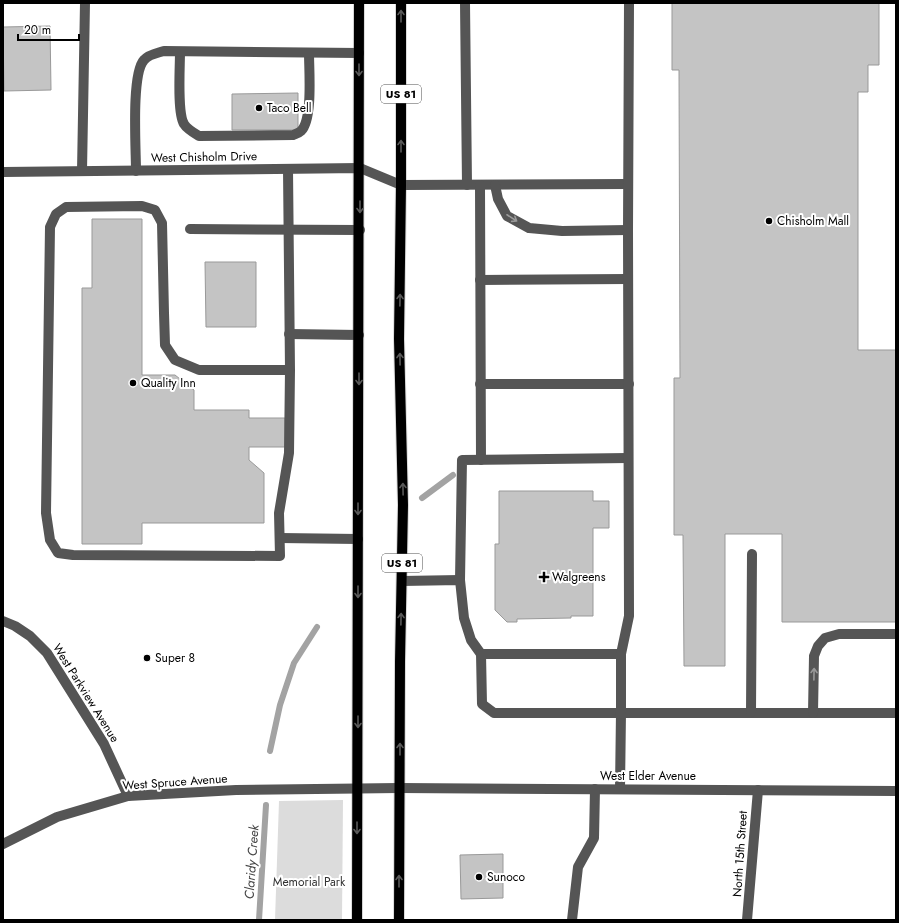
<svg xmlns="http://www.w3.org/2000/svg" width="899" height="923" viewBox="0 0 899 923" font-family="Jost,sans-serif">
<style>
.green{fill:#dcdcdc}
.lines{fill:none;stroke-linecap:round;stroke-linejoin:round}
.stream{stroke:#a3a3a3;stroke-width:6}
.building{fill:#c4c4c4;stroke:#999}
.major-casing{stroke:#dbdbdb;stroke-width:12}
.minor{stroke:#555;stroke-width:10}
.major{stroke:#000;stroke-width:10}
.oneway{stroke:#595959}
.oneway2{stroke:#999}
.poi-dot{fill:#000;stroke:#fff;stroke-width:1.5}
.labels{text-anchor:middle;stroke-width:4;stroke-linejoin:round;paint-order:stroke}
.shield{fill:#fff;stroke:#4c4c4c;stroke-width:1}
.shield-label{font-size:11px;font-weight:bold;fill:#000}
.poi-label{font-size:12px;fill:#000;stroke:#fff;text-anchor:start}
.street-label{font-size:12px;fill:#000;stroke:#fff}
.park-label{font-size:12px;fill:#333;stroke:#fff}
.water-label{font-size:13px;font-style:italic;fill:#444;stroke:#fff}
</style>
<rect width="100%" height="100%" fill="#fff"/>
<path class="green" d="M343,800L342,920H275L279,801Z"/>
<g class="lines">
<g class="stream">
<path d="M422,498L453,475"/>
<path d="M270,751L280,705L294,663L317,627"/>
<path d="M259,920L266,805"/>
</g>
</g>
<g class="building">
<path d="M672,3H879V65H868V92H858V350H896V622H782V534H725V666H684L683,535H674V378H680L679,70H672Z"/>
<path d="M50,26L51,90L4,91L3,27Z"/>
<path d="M298,93V130H232V94Z"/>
<path d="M92,219H142V375H175L194,390V410H249V418H285V447H249V460L264,473V523H142V544H82V288H92Z"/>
<path d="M205,262H256V327H206Z"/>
<path d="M499,491H593V501H609V528H593V616H571V618L517,619V622H507L495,610V544H499Z"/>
<path d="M503,854V898L461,899L460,855Z"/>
</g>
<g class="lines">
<g class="major-casing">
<g id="major">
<path d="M357,920L359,3"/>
<path d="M399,920L400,662L403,505L399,339L401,185V3"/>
</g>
</g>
<g class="minor">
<path d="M465,3L467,185"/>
<path d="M180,52C180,67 177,113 184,124C187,129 194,133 199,136L293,135C295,134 299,133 301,131C313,119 309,71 309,53"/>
<path d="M288,169L290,370H199L175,360L165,345L164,313L162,223L155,210L142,206L66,207L56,214L50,227L46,513L50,540L58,553L73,555L280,556L279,513L289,453L290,370"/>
<path d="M82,171L85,3"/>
<path d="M136,171C136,149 131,74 144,60C149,54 158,53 164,51L359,53"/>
<path d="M3,172L360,168L401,185L628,184"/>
<path d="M480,185L481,460"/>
<path d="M495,185L498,199L507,216L529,228L562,231L628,230"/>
<path d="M190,229L360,230"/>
<path d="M480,280L628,279"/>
<path d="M289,334L359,335"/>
<path d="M480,384H629"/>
<path d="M280,538L358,539"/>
<path d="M460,580L462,460L628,458"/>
<path d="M402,581L460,580L464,618L471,640L481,654L482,704L494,713H896"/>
<path d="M3,621L15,626L30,636L47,653L104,744L128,796"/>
<path d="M481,654H621"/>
<path d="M751,712L752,554"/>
<path d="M813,713L814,656L818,646L825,638L839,634H896"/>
<path d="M620,789L621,712V654L629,616L628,230L629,3"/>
<path d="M3,844L57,817L128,796L236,790L399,788L896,791"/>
<path d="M572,920L578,867L594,838L595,789"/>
<path d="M747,920L758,790"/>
</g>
<use href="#major" class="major"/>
</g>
<defs><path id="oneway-shaft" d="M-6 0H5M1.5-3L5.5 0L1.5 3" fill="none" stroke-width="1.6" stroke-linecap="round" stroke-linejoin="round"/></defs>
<g class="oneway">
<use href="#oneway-shaft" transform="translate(401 16) rotate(-90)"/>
<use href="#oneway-shaft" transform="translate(359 70) rotate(90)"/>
<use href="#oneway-shaft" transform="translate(401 146) rotate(-90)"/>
<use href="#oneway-shaft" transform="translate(360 207) rotate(90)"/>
<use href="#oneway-shaft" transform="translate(400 300) rotate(-89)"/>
<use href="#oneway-shaft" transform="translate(400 359) rotate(-91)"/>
<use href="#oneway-shaft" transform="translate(359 379) rotate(90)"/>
<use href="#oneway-shaft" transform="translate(403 489) rotate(-91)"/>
<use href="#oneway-shaft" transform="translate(358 509) rotate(90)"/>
<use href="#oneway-shaft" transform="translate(358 592) rotate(90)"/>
<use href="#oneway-shaft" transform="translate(401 619) rotate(-89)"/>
<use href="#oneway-shaft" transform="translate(358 722) rotate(90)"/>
<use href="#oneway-shaft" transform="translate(400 749) rotate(-90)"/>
<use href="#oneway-shaft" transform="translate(357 828) rotate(90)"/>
<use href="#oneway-shaft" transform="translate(399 881) rotate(-90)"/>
</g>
<g class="oneway2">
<use href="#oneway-shaft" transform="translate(512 218) rotate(33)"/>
<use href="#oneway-shaft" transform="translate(814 674) rotate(-89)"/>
</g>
<g class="poi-dot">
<circle cx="259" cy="108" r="4"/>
<circle cx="769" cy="221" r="4"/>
<circle cx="133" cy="383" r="4"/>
<path d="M542 571h4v4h4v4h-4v4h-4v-4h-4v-4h4z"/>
<circle cx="147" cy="658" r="4"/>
<circle cx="479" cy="877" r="4"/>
</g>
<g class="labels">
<g class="shield">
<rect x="381" y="85" width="40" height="18" rx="3"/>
<rect x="382" y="554" width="40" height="18" rx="3"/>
</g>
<g class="shield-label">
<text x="401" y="98">US 81</text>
<text x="402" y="567">US 81</text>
</g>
<g class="poi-label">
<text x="267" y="112">Taco Bell</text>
<text x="777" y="225">Chisholm Mall</text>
<text x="141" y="387">Quality Inn</text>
<text x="552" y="581">Walgreens</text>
<text x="155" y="662">Super 8</text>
<text x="487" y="881">Sunoco</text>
</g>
<g class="street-label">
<text transform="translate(204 157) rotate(-1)" y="4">West Chisholm Drive</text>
<text transform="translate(86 693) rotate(58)" y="4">West Parkview Avenue</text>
<text x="648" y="780">West Elder Avenue</text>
<text transform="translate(175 782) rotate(-4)" y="4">West Spruce Avenue</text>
<text transform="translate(740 854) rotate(-86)" y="4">North 15th Street</text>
</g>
<g class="park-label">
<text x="309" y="886">Memorial Park</text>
</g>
<g class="water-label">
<text transform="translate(251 862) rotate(-86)" y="5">Claridy Creek</text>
</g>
</g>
<rect width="899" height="923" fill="none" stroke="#000000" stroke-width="8"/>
<path d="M18 34v6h61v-6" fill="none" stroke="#000000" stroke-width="2"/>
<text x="24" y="34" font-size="12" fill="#000000" stroke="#ffffff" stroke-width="3" paint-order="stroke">20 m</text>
</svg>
